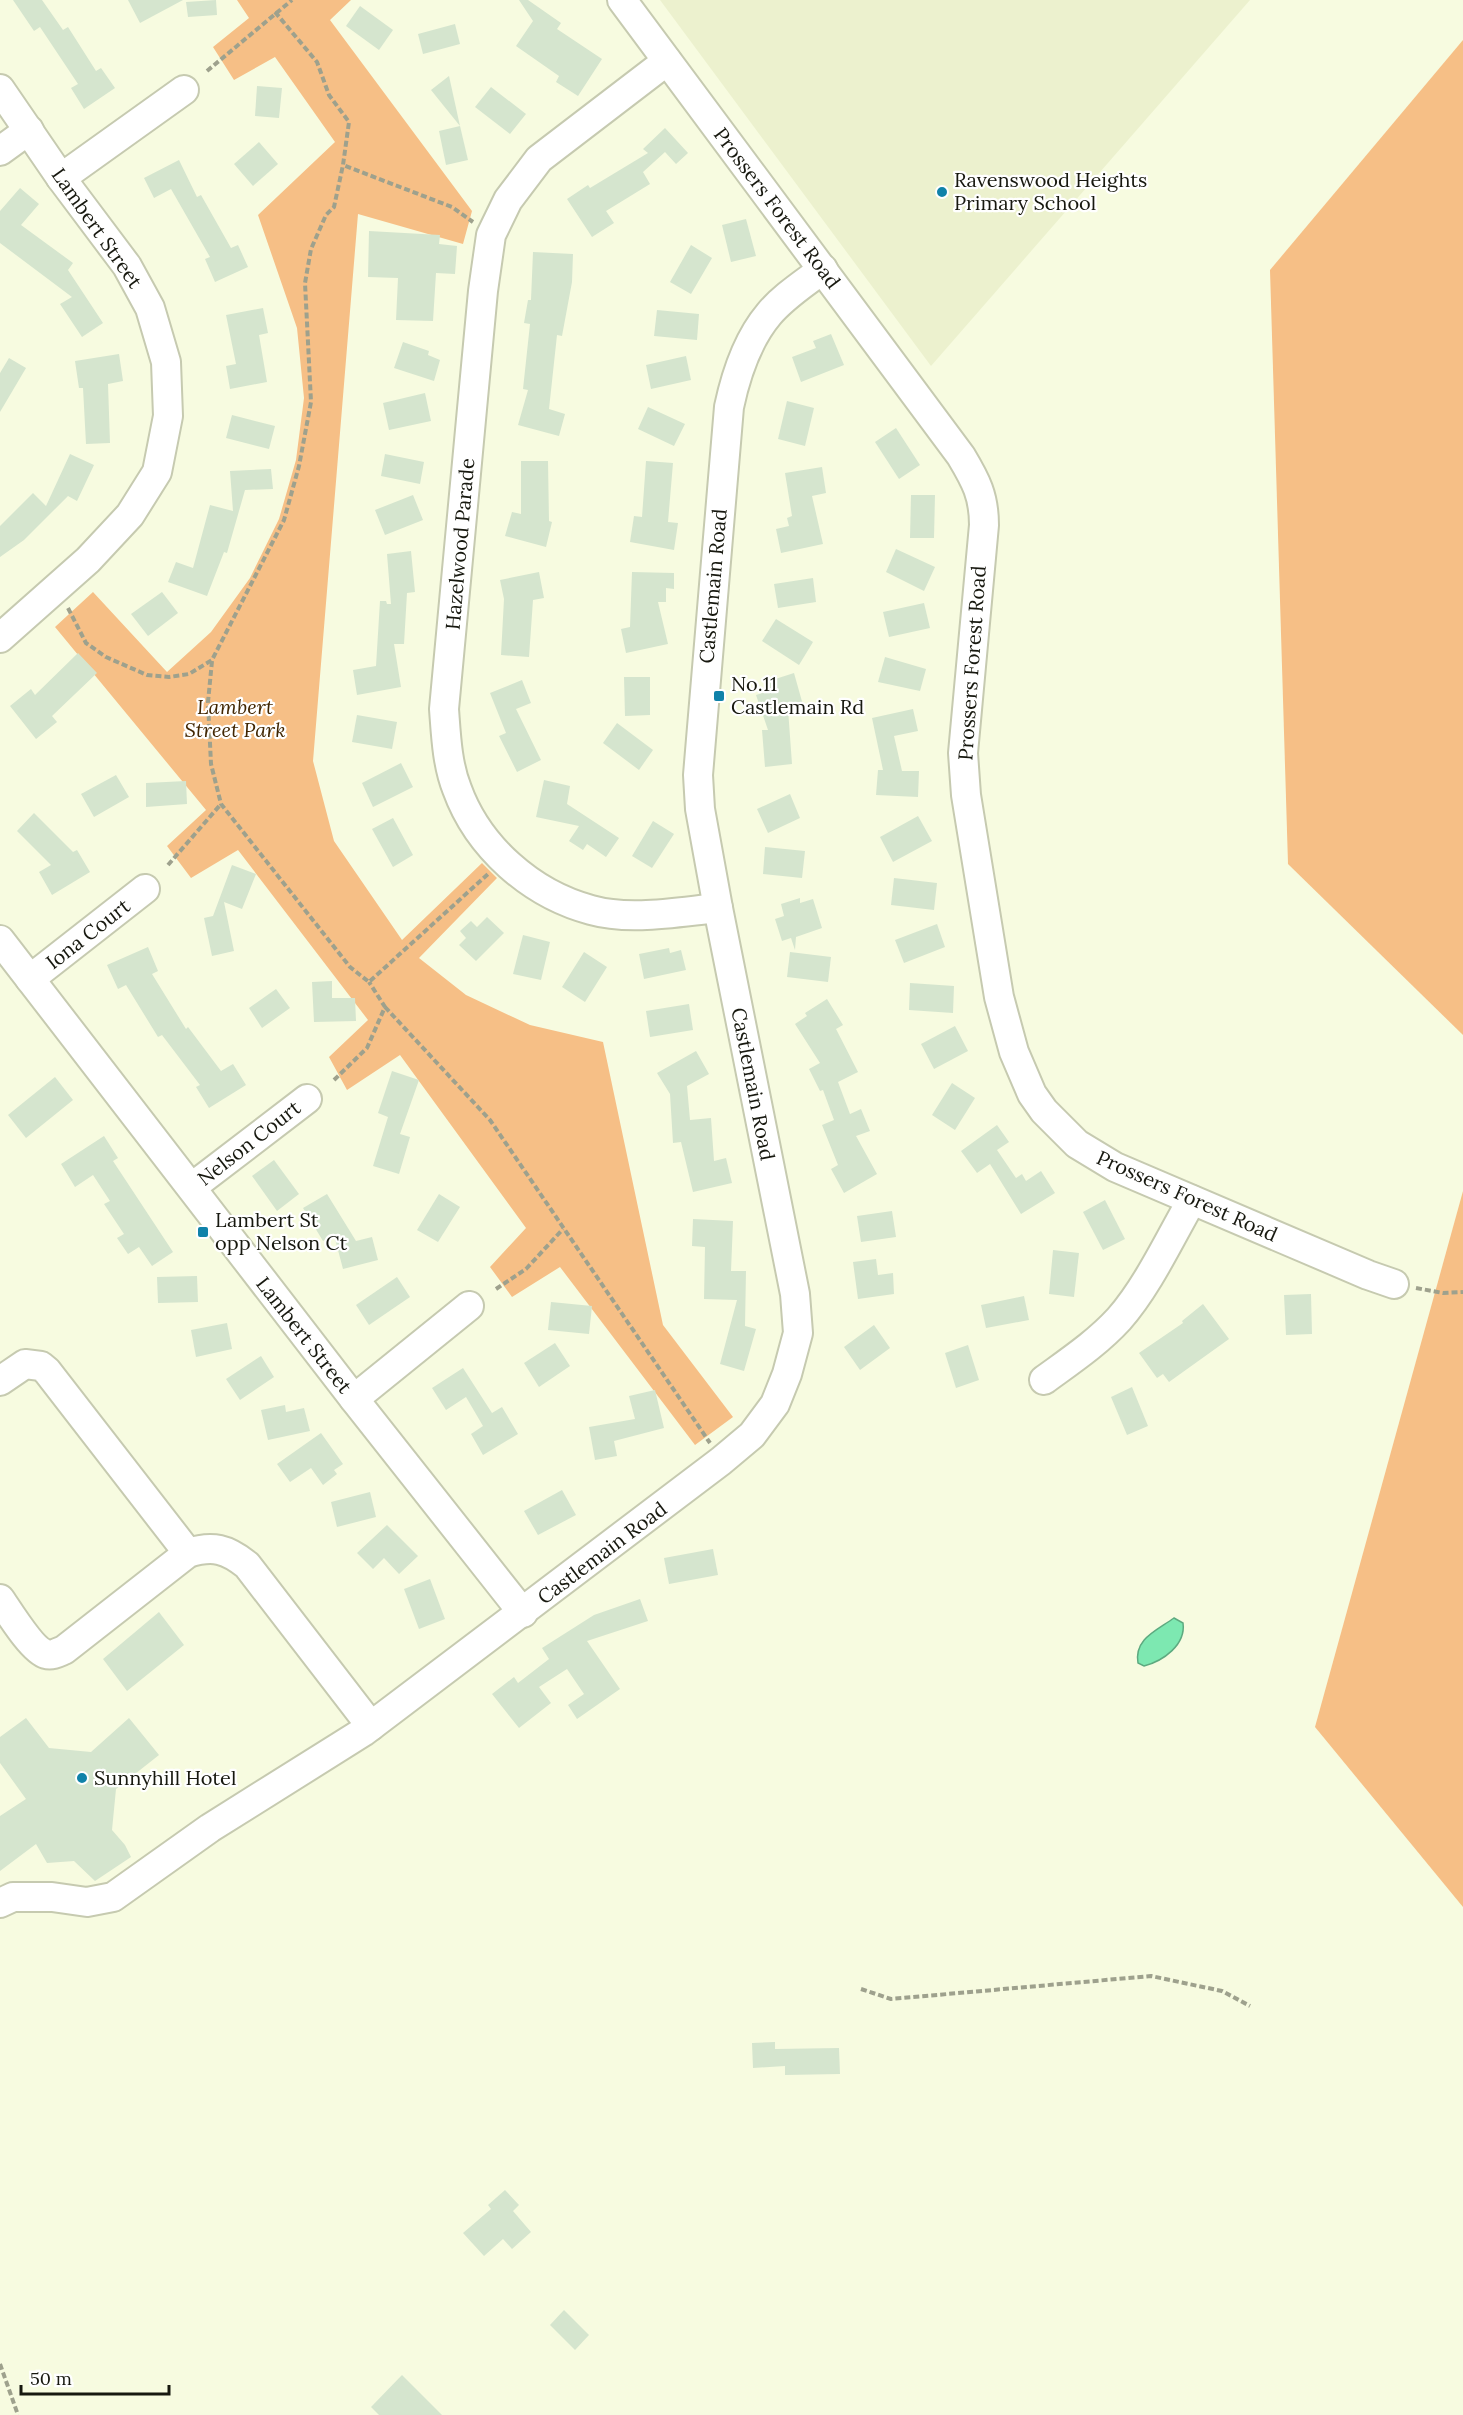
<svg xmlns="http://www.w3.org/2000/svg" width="1463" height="2415" viewBox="0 0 1463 2415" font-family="Lora,serif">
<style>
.built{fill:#ecf1ce}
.green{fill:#f6bf86}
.water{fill:#7de8b1;stroke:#5eaa80;stroke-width:1.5}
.building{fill:#d5e5ce}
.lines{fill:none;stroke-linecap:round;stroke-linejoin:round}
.minor-casing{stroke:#c6cab0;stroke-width:32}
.path{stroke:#9ea18d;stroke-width:4;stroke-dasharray:6 3;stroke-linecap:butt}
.minor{stroke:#fff;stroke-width:28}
.poi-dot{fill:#1082a9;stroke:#fff;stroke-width:2}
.labels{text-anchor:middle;stroke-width:4.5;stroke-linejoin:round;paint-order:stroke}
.poi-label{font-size:20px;fill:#17180f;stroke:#fff;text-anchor:start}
.street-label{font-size:20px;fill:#17180f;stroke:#fff}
.park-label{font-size:20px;font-style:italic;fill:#412602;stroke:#fff}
</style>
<rect width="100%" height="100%" fill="#f7fbe0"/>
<path class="built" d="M660,0H1250L931,366Z"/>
<g class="green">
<path d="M237,0H351L330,20L472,211L463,244L358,214L313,761L334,841L402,940L482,863L497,878L419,958L466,995L530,1025L603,1042L663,1325L733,1417L695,1445L560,1267L512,1297L490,1267L526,1228L400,1055L347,1090L329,1057L368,1020L238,850L191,878L167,846L206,810L55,627L93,592L167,672L211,632L250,578L279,519L296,460L304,398L297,328L258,215L335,142L275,57L234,80L213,47L249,18Z"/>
<path d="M1463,40V1035L1288,864L1270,270Z"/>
<path d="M1463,1191V1907L1315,1727Z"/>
</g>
<path class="water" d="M1174,1618L1183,1623C1186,1645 1163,1661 1144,1666L1138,1663C1134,1639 1156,1631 1174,1618Z"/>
<g class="building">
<path d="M13,0H42L63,30L68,27L96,71L101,68L115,88L84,109L71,88L78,84L40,27L34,31Z"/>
<path d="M128,0H183L140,23Z"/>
<path d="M216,0L217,15L188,17L186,2Z"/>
<path d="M519,0H528L561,23L557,29L602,59L578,96L556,82L559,76L516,46L533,21Z"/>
<path d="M360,6L393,30L379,50L346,26Z"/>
<path d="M455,24L460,44L423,54L418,34Z"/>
<path d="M449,76L460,126L431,90Z"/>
<path d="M257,86L282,88L279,118L255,116Z"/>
<path d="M491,87L526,114L510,134L475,107Z"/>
<path d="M460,126L468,160L446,165L439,131Z"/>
<path d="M665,128L688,153L676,164L665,152L643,172L650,184L606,211L614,223L592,237L567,199L588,185L590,188L648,153L643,149Z"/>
<path d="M259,142L278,164L253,186L234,164Z"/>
<path d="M179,160L197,197L201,195L231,248L238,245L248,267L215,282L205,259L210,257L171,189L154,198L144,178Z"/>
<path d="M20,188L39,204L21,225L73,263L68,270L103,323L82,337L60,304L72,297L0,243V211Z"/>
<path d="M746,219L756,256L731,262L722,225Z"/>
<path d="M369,231L440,235L439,244L457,246L455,274L436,273L433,321L396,320L398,278L368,277Z"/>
<path d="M691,245L712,258L691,294L670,282Z"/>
<path d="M533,252L573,254L572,282L562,336L557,335L549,409L565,414L559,436L518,425L528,390L523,389L530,324L524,323L528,300H531Z"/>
<path d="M263,308L268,333L259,335L267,382L230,389L226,366L236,364L226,315Z"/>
<path d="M657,310L699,314L697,340L654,336Z"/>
<path d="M831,334L844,365L801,382L792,357L816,348L813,341Z"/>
<path d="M403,342L429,351L428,355L440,360L434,381L394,368Z"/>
<path d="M119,354L123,381L108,384L110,443L86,444L83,388H79L75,361Z"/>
<path d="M686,356L691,380L651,389L646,365Z"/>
<path d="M9,358L26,368L0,412V373Z"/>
<path d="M425,393L431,421L389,430L383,403Z"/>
<path d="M787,401L814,408L805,446L778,439Z"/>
<path d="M648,407L685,424L674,446L638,429Z"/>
<path d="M232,415L275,426L269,449L226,438Z"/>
<path d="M896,428L920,465L899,479L875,442Z"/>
<path d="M70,454L94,465L77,501L68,496L24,540L0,557V526L33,493L46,506Z"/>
<path d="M385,454L424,462L420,484L381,476Z"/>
<path d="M521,461H548L549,521L552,522L546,547L505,536L512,512L521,514Z"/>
<path d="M646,461L673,463L668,522L678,523L674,550L630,542L634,516L642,517Z"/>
<path d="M822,467L826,493L812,496L823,544L781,553L776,529L789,526L787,518L792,516L785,473Z"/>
<path d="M271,469L273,489L245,490L227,553L224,552L207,596L168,582L176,562L193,568L210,505L233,511L230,471Z"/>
<path d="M413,495L423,520L385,535L375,510Z"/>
<path d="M911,495H935L934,538H910Z"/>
<path d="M896,549L935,567L924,591L886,572Z"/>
<path d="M411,551L415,592L407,593L404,644H394L401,687L357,695L353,670L376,666L380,601H386L387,604H391L387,554Z"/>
<path d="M539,572L544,598L533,600L529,657L501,655L504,599L500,580Z"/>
<path d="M632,572L674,573V589L666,588V602H658L668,644L626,653L621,629L630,627Z"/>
<path d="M813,578L816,602L778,608L774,584Z"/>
<path d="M162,592L178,613L148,636L131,614Z"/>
<path d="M924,603L930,628L889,637L883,612Z"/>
<path d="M776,619L813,642L799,665L762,641Z"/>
<path d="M78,653L97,673L52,716L57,722L36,739L10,706L31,689L35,695Z"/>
<path d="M885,657L926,669L920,691L878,682Z"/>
<path d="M794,673L803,705L788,709L792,764L765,767L762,730H768L756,695L769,691L766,682Z"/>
<path d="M624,677H650V715L625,716Z"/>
<path d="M522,680L531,703L516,709L541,760L517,772L499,736L506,733L490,693Z"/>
<path d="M913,709L918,731L894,736L902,771H919L918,797L876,795L878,770H883L872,718Z"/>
<path d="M357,715L397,722L392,749L352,742Z"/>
<path d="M617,723L653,750L639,770L603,743Z"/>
<path d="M401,763L413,787L373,807L362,783Z"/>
<path d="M116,775L129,797L94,817L81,794Z"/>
<path d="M544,780L570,786L567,804L619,838L606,857L587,844L583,850L569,841L579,826L536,817Z"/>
<path d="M186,781L187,804L146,807V783Z"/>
<path d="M790,794L800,818L768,833L757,809Z"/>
<path d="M34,813L73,852L77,850L90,872L52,895L39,872L51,865L17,831Z"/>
<path d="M918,816L932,841L893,862L880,837Z"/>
<path d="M393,818L413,855L393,867L372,829Z"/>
<path d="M653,821L674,834L652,868L632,856Z"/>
<path d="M765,847L805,851L802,878L763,874Z"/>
<path d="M232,865L256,874L242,909L224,902L234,951L212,956L204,918L213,916Z"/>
<path d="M894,878L937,883L934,910L891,905Z"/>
<path d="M800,898V903L813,899L822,928L796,937L795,950L791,938L782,941L775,919L784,916L781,904Z"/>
<path d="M487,917L504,933L476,961L459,945L466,938L460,931L471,921L477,927Z"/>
<path d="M937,924L945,947L904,963L895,940Z"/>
<path d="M523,935L550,942L541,980L513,974Z"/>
<path d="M148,947L158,971L152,974L186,1029L188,1027L221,1071L233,1064L246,1085L209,1108L196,1087L200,1085L162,1035L158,1037L126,985L118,989L107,965Z"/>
<path d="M669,948L670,953L681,950L686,970L644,979L639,954Z"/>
<path d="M584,952L607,967L585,1002L562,987Z"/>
<path d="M790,952L831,957L828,982L787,977Z"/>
<path d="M332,981V998H355L356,1021L314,1022L312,982Z"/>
<path d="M910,983L954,986L953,1013L909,1010Z"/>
<path d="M276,989L290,1008L262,1028L249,1008Z"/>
<path d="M827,999L843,1025L836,1029L858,1072L838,1082L850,1114L861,1109L870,1131L856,1136L877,1174L844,1193L831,1169L838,1165L822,1125L834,1120L823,1090L820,1091L809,1069L820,1063L795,1024L807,1016L805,1013Z"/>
<path d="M689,1004L693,1030L650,1037L646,1011Z"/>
<path d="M955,1026L968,1051L934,1069L921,1044Z"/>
<path d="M696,1051L709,1074L687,1086L690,1120L711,1118L714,1161L726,1158L732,1183L693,1192L681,1142L673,1143L670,1094L657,1073Z"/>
<path d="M392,1071L419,1080L400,1134L410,1137L399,1174L373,1166L388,1117L378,1113Z"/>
<path d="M55,1077L73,1100L26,1138L8,1115Z"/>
<path d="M952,1083L975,1098L955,1130L932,1115Z"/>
<path d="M997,1125L1009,1142L997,1150L1016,1178L1022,1174L1026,1181L1041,1171L1055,1193L1021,1214L990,1164L977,1173L961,1151Z"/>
<path d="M104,1136L118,1158L113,1161L173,1252L152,1266L139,1247L128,1254L117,1238L124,1234L104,1204L110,1201L93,1175L75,1187L61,1164Z"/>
<path d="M274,1160L299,1194L277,1211L252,1176Z"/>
<path d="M327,1194L356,1241L372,1237L378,1260L343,1269L334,1235L323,1241L303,1208Z"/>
<path d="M439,1194L460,1207L438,1242L417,1230Z"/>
<path d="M1105,1200L1125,1239L1103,1250L1083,1212Z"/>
<path d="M892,1211L896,1237L861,1242L857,1216Z"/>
<path d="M693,1219L733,1221L731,1271H746L745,1326L756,1329L744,1371L720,1364L737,1300L704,1299L705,1247L692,1246Z"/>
<path d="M1053,1250L1079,1253L1074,1297L1049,1294Z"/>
<path d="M876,1259L878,1275L893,1273L894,1294L858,1299L853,1262Z"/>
<path d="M197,1276L198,1302L158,1303L157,1277Z"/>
<path d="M397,1277L410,1297L369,1325L356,1305Z"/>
<path d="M1311,1294L1312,1334L1286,1335L1284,1295Z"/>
<path d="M1024,1296L1029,1320L986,1328L981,1305Z"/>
<path d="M551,1302L592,1306L589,1334L548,1330Z"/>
<path d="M1203,1304L1229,1339L1169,1382L1163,1374L1157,1378L1139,1353L1183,1323L1182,1321Z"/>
<path d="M227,1323L232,1349L196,1357L191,1330Z"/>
<path d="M874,1325L890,1348L860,1370L844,1347Z"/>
<path d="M555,1343L570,1366L539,1387L524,1363Z"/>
<path d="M968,1345L979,1380L956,1388L945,1353Z"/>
<path d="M261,1356L274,1377L240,1400L226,1379Z"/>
<path d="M463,1368L492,1413L502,1407L518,1434L483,1455L471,1434L483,1426L466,1397L446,1410L432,1388Z"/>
<path d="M1132,1387L1148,1426L1127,1435L1111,1397Z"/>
<path d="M655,1390L664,1428L614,1441L617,1456L595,1460L589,1427L635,1419L629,1396Z"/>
<path d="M285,1405L286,1412L304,1408L310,1431L268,1440L261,1410Z"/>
<path d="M321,1433L343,1464L334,1470L337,1474L323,1485L311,1468L290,1482L277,1464Z"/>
<path d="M562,1490L576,1515L538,1535L524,1511Z"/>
<path d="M370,1492L376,1517L337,1527L331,1502Z"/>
<path d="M387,1525L418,1556L399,1574L384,1558L373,1569L357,1553Z"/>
<path d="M713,1549L718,1575L669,1584L664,1558Z"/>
<path d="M430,1579L445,1619L419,1629L404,1589Z"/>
<path d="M640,1599L648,1621L587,1641L620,1689L577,1719L568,1705L584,1694L567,1669L539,1687L551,1703L519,1728L492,1694L514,1677L518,1683L549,1659L542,1648L594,1615Z"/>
<path d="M159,1612L184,1645L127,1691L103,1659Z"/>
<path d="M26,1718L49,1748L91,1752L129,1718L159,1755L116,1789L112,1830L125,1845L131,1857L95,1881L74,1861L47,1863L36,1844L0,1871V1816L26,1799L0,1763V1737Z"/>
<path d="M775,2042V2049L839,2048L840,2074L785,2075V2066L753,2068L752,2043Z"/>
<path d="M505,2190L519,2205L513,2211L531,2232L512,2249L503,2239L484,2256L463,2233L491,2209L488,2205Z"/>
<path d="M564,2310L589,2335L575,2350L550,2325Z"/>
<path d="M402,2375L442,2415H379L371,2407Z"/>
</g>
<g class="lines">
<g class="minor-casing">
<g id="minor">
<path d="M622,0L961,456C976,481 984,496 984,525L963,753L966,795L999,997L1014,1052L1032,1094L1044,1111L1077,1144L1115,1167L1368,1275L1394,1284"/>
<path d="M667,61L539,159L508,200L491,235L483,291L444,709C446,735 447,764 457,789C478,847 531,894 591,910C630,921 677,912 718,908"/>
<path d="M0,89L61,178L127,266L150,308L166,362L168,416L157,472L130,515L88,560L0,638"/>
<path d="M0,151L29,130"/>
<path d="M61,178L184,90"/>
<path d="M0,940L354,1399L523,1613"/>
<path d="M30,979L145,889"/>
<path d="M192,1187L307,1099"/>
<path d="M1044,1380C1070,1361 1097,1343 1119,1319C1148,1286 1170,1238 1192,1200"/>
<path d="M0,1381L25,1364L41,1366L47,1371L188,1553"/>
<path d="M354,1399L469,1306"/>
<path d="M0,1599C9,1612 32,1650 46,1654C52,1656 59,1652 64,1650L188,1553C213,1545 227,1549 247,1565L371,1726"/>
<path d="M0,1903L13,1897H52L87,1902L113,1897L210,1828L363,1732L721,1461L752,1435L775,1404L787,1374L798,1333L795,1294L718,908L700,809L698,775L729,407C736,374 747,340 769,314C784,296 805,283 823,269"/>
</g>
</g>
<g class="path">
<path d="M275,12L317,62L329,95L349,122L343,165L452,207L473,222"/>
<path d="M207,71L292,0"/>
<path d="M68,608L86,643L106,657L147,675L169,677L189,674L212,660L284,520L299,466L311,402L305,283L311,249L326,215L334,207L343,165"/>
<path d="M212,661L208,702L211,764L221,804L350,967L369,982L488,874"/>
<path d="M168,865L221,804"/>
<path d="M385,1007L490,1120L710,1443"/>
<path d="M334,1080L367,1048L385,1007L369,982"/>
<path d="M1416,1288L1443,1293L1463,1292"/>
<path d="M496,1289L526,1269L563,1229"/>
<path d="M861,1989L891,1999L1151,1976L1222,1991L1250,2006"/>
<path d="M0,2364L18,2415"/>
</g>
<use href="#minor" class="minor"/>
</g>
<g class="poi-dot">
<circle cx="942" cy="192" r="6"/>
<rect x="713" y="690" width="12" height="12" rx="3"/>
<rect x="197" y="1226" width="12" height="12" rx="3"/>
<circle cx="82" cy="1778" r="6"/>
</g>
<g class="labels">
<g class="poi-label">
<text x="954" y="187">Ravenswood Heights<tspan x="954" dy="23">Primary School</tspan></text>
<text x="731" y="691">No.11<tspan x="731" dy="23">Castlemain Rd</tspan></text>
<text x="215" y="1227">Lambert St<tspan x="215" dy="23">opp Nelson Ct</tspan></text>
<text x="94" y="1785">Sunnyhill Hotel</text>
</g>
<g class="street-label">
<text transform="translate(777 208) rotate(53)" y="7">Prossers Forest Road</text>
<text transform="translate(97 228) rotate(55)" y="7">Lambert Street</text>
<text transform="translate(460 544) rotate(-85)" y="7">Hazelwood Parade</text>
<text transform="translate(713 586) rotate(-85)" y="7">Castlemain Road</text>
<text transform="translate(972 663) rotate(-86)" y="7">Prossers Forest Road</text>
<text transform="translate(88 934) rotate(-38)" y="7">Iona Court</text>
<text transform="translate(753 1084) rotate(79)" y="7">Castlemain Road</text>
<text transform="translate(249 1143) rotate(-38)" y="7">Nelson Court</text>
<text transform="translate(1187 1196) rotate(24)" y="7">Prossers Forest Road</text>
<text transform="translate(304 1335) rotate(52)" y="7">Lambert Street</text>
<text transform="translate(602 1553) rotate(-37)" y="7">Castlemain Road</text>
</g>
<g class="park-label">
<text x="235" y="714">Lambert<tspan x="235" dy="23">Street Park</tspan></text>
</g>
</g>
<path d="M21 2385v9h148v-9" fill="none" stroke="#17180f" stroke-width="3"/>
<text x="30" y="2385" font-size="18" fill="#17180f" stroke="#ffffff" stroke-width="4.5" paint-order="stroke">50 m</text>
</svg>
